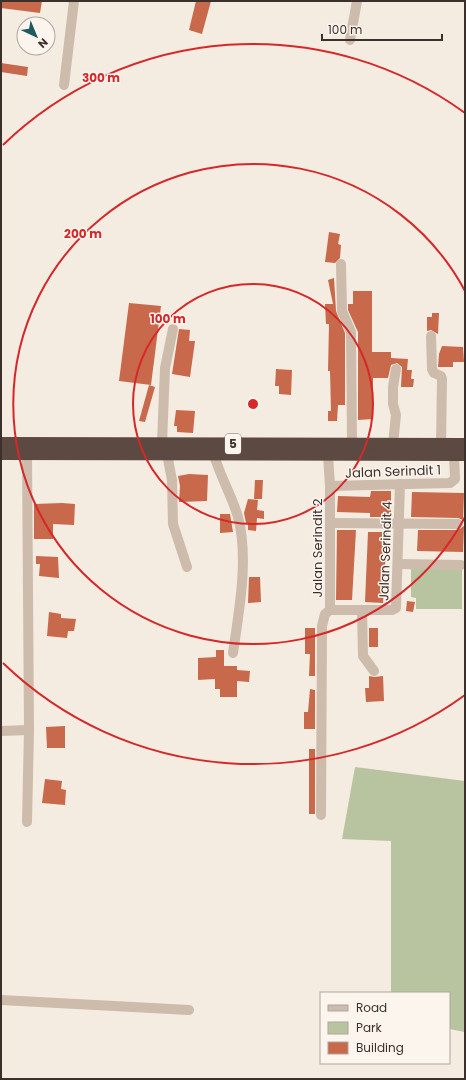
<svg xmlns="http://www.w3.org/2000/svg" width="466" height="1080" viewBox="0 0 466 1080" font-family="Poppins,sans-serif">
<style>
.green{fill:#b8c4a0}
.building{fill:#c8694b}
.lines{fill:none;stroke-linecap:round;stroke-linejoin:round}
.minor{stroke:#cdbbac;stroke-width:10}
.highway{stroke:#5c4a42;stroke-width:12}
.ring{fill:none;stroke:#d62828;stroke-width:2}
.labels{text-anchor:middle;stroke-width:3;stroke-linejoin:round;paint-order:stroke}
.shield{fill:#fbf5ee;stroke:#756b66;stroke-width:1}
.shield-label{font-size:12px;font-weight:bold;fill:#3b302b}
.street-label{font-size:13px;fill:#3b302b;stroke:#fbf5ee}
.centre{fill:#d62828;stroke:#fbf5ee;stroke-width:2}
.ring-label{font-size:12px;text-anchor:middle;font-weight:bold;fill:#d62828;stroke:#fbf5ee;stroke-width:3;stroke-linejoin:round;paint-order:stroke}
</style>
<rect width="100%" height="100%" fill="#f4ebe1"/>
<g class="green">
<path d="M411,569H462V609H416V598L411,597Z"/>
<path d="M355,767L465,781V1032L449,1029V993H391V841L342,839Z"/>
</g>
<g class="building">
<path d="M1,1H42L40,13L1,8Z"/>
<path d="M196,1H211L202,34L189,30Z"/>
<path d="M1,63L28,67L27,76L1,72Z"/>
<path d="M329,232L340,234L338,244L341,245L340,258L335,263L325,262Z"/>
<path d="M334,278L336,311L345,333V405H338L337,421H328V411H331L330,371H328L329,324H326L325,304H333L328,280Z"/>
<path d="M353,291H372V352H391V358L408,359L407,370H412L411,379H414L413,387H401L402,367L397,363L391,365L388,378H373V419L358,420V332L348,310V304H353Z"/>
<path d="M129,303L161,306L151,385L119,381Z"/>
<path d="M432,313H439L438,334L431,330L427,331V317H432Z"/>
<path d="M179,329L190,330L189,341H195L190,377L172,374Z"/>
<path d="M442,346L463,347L464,362H453V367H438L439,354Z"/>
<path d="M276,369L292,370L291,395L279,394V386H275Z"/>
<path d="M149,385L155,387L145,422L139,421Z"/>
<path d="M176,410L195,411L193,433L177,432V426H174Z"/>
<path d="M189,474L208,475L207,501L179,502L180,486L178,476Z"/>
<path d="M255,480H263L262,499H254Z"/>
<path d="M371,491H391V517H370V513L337,512L338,496L370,497Z"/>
<path d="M412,492L464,493L463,520L458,518L411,517Z"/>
<path d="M248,499L258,500L257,510L264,511V519L257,518L256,531L248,530V523H246L244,513Z"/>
<path d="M62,503L75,504L74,525L53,524V539H34V504Z"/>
<path d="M220,514H230L233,532L220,533Z"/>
<path d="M464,526L463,552L417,551L418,530H458Z"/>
<path d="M337,530H356L352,600H336Z"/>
<path d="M368,532H387L383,603L365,602Z"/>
<path d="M36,556L58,557L59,578L39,576L40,564H36Z"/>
<path d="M249,577H260L261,602L248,603Z"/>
<path d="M407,601L415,602L413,612L406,611Z"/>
<path d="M49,612L61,614V618L76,619L74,631H68L67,638L47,636Z"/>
<path d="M305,628H315V676H309L310,654H305Z"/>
<rect x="369" y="628" width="9" height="19"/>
<path d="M216,650H224V666H237V670L250,671L249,682L237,681V697H220V689H215V679L198,680V658L216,657Z"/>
<path d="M369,676L374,677L383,676L384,701L366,702L365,688H369Z"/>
<path d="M310,689L315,690V729H304V712H308Z"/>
<path d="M65,726V748H47L46,727Z"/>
<rect x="309" y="749" width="6" height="65"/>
<path d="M45,779L62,781L61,789L66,790L65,805L42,803Z"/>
</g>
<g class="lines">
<g class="minor">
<path d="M350,40L357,1"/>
<path d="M64,85L74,1"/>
<path d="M341,264L342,311L351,332L352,444"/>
<path d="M431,336L432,369L434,373L441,376L442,379L441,444"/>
<path d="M162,443L165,368L173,329"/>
<path d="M393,444L396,415L393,404V387L396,369"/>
<path d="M27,454L29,730L27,822"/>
<path d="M167,454L172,480L173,524L187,567"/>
<path d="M214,455C220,476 232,496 238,517C249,558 239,611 233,653"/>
<path d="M328,455L330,486V606L332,610H392L396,608L400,484"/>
<path d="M330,486L450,483L455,479L454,455"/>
<path d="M330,523L458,524"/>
<path d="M398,564L461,565"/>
<path d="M362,611L363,656L374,671"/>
<path d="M1,731L29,730"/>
<path d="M321,815L322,626L325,614L331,609"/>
<path d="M1,1000L189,1010"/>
</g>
<g class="highway">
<path d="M1,443L465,444"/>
<path d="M1,454L465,455"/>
</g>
</g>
<g class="ring">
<circle cx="253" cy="404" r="120"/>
<path d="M465 517A240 240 0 1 1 465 291"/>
<path d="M465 695A360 360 0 0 1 3 663M3 145A360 360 0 0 1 465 113"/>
</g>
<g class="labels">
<rect class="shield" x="225" y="434" width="16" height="20" rx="3"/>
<g class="shield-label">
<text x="233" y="448">5</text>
</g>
<g class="street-label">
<text transform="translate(393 471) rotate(-2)" y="5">Jalan Serindit 1</text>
<text transform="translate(317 548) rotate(-90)" y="5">Jalan Serindit 2</text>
<text transform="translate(385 551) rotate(-88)" y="5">Jalan Serindit 4</text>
</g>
</g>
<circle cx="253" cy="404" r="6" class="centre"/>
<g class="ring-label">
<text x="101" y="82">300 m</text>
<text x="83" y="238">200 m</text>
<text x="168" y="323">100 m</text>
</g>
<rect width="466" height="1080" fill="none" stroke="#3b302b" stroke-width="4"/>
<rect x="320" y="992" width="130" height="72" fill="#fbf5ee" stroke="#aea6a0"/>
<rect x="328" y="1005" width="20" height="6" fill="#cdbbac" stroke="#aea6a0"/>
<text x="356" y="1012" font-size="12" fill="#3b302b">Road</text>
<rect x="328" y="1022" width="20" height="12" fill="#b8c4a0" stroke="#aea6a0"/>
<text x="356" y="1032" font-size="12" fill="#3b302b">Park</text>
<rect x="328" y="1042" width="20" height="12" fill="#c8694b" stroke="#aea6a0"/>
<text x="356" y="1052" font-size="12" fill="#3b302b">Building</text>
<g transform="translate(36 36) rotate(136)"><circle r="19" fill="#fbf5ee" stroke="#aea6a0"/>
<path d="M0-3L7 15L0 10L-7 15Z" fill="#1f5a5e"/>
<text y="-6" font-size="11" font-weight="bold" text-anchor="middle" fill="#3b302b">N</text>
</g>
<path d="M322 34v6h120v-6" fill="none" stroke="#3b302b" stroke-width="2"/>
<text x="328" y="34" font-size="12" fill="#3b302b" stroke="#fbf5ee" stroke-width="3" paint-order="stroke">100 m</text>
</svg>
